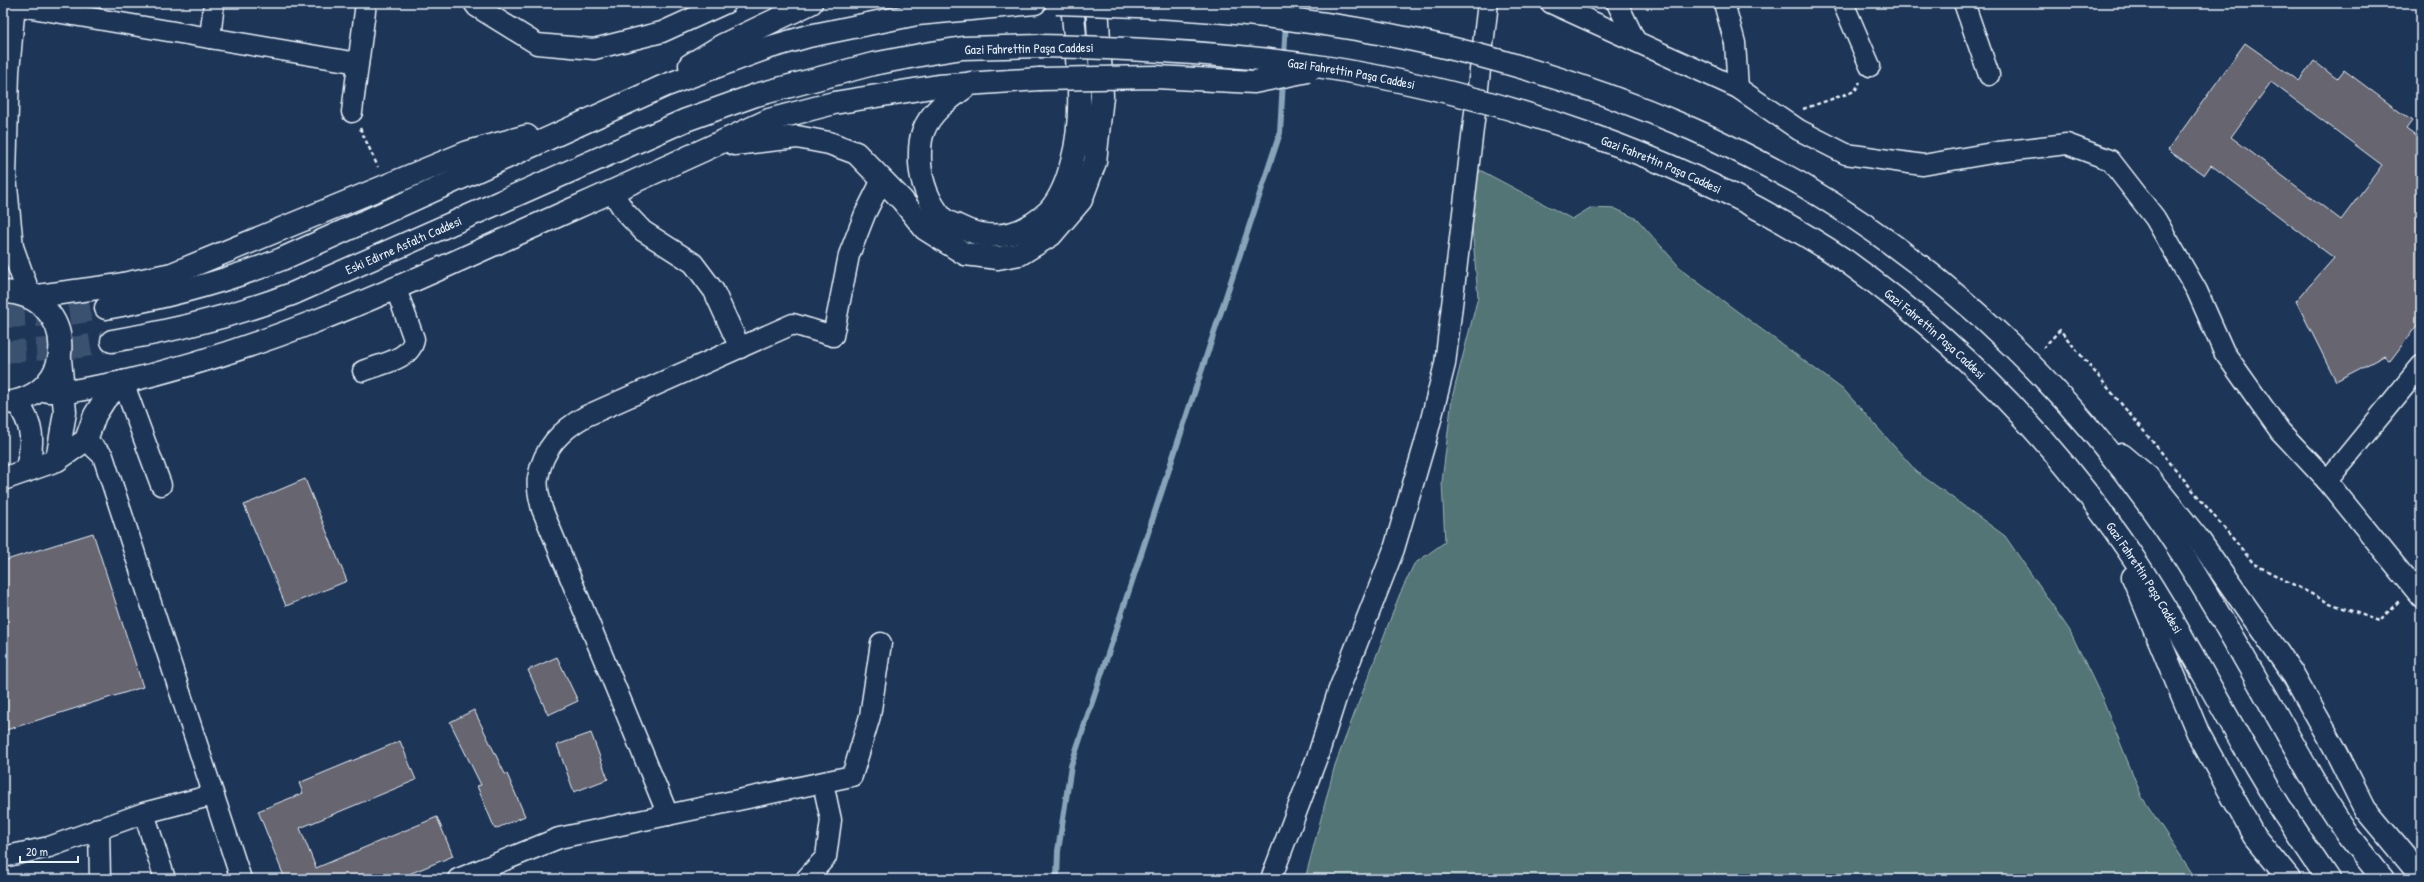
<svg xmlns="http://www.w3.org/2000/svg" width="2424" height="882" viewBox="0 0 2424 882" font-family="'Patrick Hand',sans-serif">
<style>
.green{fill:#537574;stroke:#9eb3b6}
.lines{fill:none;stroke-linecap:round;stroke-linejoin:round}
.stream{stroke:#87a4b9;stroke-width:6}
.building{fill:#666570;stroke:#e8f1f8;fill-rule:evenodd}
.highway-tunnel{stroke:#3b516f;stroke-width:22;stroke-dasharray:22 11;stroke-linecap:butt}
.minor-casing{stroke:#e8f1f8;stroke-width:23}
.major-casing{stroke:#e8f1f8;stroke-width:25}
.highway-casing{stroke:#e8f1f8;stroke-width:25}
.path{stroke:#e8f1f8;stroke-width:2.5;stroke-dasharray:4 3;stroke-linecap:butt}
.minor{stroke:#1d3557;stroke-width:20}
.major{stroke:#1d3557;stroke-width:22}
.highway{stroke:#1d3557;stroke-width:22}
.highway-bridge-casing{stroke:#e8f1f8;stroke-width:25;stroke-linecap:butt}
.highway-bridge{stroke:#1d3557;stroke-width:22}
.labels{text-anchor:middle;stroke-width:4;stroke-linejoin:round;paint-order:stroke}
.street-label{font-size:13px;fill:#e8f1f8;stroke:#1d3557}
</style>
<rect width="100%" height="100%" fill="#1d3557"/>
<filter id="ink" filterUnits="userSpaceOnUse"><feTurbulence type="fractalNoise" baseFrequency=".025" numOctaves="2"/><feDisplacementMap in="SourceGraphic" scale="8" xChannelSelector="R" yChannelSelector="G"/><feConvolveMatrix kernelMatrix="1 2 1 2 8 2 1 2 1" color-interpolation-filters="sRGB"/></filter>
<g filter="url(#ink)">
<path class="green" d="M1480,170L1572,219L1590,208L1616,209L1637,219L1684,272L1845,391L1917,472L2005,536L2070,631L2103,700L2142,797L2196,879H1305L1335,765L1399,596L1414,564L1445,542L1442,482L1452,398L1478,297L1470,202Z"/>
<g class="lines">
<g class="stream">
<path d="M1284,57L1287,3"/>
<path d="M1057,879L1058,851L1071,766L1280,133L1283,80"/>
</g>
</g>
<g class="building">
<path d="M2245,43L2299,81L2314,61L2337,79L2344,70L2412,121L2406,129L2421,140V320L2390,361L2384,356L2336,381L2296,301L2334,258L2211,165L2204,175L2168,150ZM2271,82L2382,165L2341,220L2231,137Z"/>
<path d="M305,479L347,581L286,606L244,505Z"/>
<path d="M93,533L143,687L3,731V561Z"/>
<path d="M557,657L578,701L548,715L528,670Z"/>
<path d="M474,710L505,774H507L525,816L495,829L477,786L481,785L450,722Z"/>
<path d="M591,733L608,779L574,792L557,745Z"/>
<path d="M400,741L416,780L300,828L316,868L437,817L453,856L397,879H285L258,811L303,793L299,783Z"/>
</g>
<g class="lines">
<g class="highway-tunnel">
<path d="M3,317L64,315L106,308"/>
<path d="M3,352L79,347L112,341"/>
</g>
<g class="minor-casing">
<g id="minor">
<path d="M474,3L477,7L537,44L594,49L662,32L726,3"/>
<path d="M1551,3L1738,88L1799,130L1846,154L1923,165L1998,152L2067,144L2110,160L2155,218L2197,291L2224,352L2280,431L2327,481L2421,597"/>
<path d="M1617,3L1635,40"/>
<path d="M1724,3L1735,43L1738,88"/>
<path d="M1843,3L1870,66"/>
<path d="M1964,3L1989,75"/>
<path d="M14,5L358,63"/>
<path d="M210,38L214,3"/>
<path d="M352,112L366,3"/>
<path d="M612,192L625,212L643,231L693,263L714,291L740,348"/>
<path d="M363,371C380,364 411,360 414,339L396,289"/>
<path d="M123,382L161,485"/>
<path d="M86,440L103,456L241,879"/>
<path d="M2327,481L2421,366"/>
<path d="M144,813L165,879"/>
<path d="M668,815L542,509C540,500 536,487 538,478C543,448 561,430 586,416L793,324L833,336L849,255L865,214L882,180"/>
<path d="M99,828L100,879"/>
<path d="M3,857L49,847L144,813L213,795"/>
<path d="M458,879L559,838L852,776L870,716L881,643"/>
<path d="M806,879L826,857L831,820L823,783"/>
<path d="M1271,879L1319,752L1338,692L1394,549L1425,443L1445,364L1488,3"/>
</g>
</g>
<g class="major-casing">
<g id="major">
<path d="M14,3L8,72L5,176L12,247L30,297"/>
<path d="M3,292C79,294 80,398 3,403"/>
<path d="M48,391H73L123,382"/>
<path d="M17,402C34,426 34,443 26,471"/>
<path d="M57,460L65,412L60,359"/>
<path d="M3,479L57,460L86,440L95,415L105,399L123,382"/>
</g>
</g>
<g class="highway-casing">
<g id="highway">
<path d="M690,65L723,45L811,3"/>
<path d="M971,83C953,96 930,111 923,132C919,142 920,153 920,163C921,182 929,203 942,218C946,222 953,224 958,226C991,243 1022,237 1049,211C1060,199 1068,178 1072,162C1086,111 1076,55 1072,3"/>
<path d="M734,144L797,137L829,143L856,153L902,200L925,229L965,254L998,258L1020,254L1051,235L1081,200L1095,162L1102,96L1097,3"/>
<path d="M1799,183C1955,275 2085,403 2183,555C2233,634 2277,717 2323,797L2347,834L2383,879"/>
<path id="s1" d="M1846,261C1962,344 2060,446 2139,566C2185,636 2222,711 2265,782C2284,815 2306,847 2328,879"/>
<path d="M30,297L113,286L172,274L468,152L527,136"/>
<path d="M106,308C167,297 225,282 282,259L664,86L767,48L809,36L917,14L1035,3"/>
<path id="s2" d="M112,341C174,331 233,316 292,294L686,120L756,95L873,64L931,53L963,48L1040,46"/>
<path d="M123,382C254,352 376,298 497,243C588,202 679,162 769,120L834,103L938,86L1039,79"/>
<path d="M2122,455L2148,477L2199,540L2294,676L2336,751L2365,809L2421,876"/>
<path d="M2133,577L2198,733L2254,836L2289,879"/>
</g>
</g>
<g class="path">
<path d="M1803,109L1855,91L1860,82"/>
<path d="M360,128L378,167"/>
<path d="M2043,348L2060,330L2254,564L2327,602L2379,621L2399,601"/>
</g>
<use href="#minor" class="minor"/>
<use href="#major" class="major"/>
<use href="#highway" class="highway"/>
<g class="highway-bridge-casing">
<g id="highway-bridge">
<path d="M1056,3C1136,5 1217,9 1296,20C1431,37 1567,75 1692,129C1728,145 1764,164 1799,183"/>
<path id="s3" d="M1040,46C1134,48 1229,53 1323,67C1502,95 1695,160 1846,261"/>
<path d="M1039,79L1156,77L1254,82L1308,71"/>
</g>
</g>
<use href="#highway-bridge" class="highway-bridge"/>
</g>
</g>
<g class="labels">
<g class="street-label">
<text transform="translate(1029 48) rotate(-1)" y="5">Gazi Fahrettin Paşa Caddesi</text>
<text dy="5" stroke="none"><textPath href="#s3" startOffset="313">Gazi Fahrettin Paşa Caddesi</textPath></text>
<text dy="5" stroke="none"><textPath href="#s3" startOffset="637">Gazi Fahrettin Paşa Caddesi</textPath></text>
<text dy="5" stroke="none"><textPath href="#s2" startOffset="308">Eski Edirne Asfaltı Caddesi</textPath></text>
<text dy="5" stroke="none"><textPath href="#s1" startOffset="115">Gazi Fahrettin Paşa Caddesi</textPath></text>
<text dy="5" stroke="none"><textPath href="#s1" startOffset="438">Gazi Fahrettin Paşa Caddesi</textPath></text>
</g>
</g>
<rect width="2424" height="882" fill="none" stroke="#1d3557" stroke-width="16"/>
<rect x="8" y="8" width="2408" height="866" fill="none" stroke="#e8f1f8" stroke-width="1.5" filter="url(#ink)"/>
<path d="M20 856v6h58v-6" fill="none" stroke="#e8f1f8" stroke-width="2"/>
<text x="26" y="856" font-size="12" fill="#e8f1f8" stroke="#1d3557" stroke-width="3" paint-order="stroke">20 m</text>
</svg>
